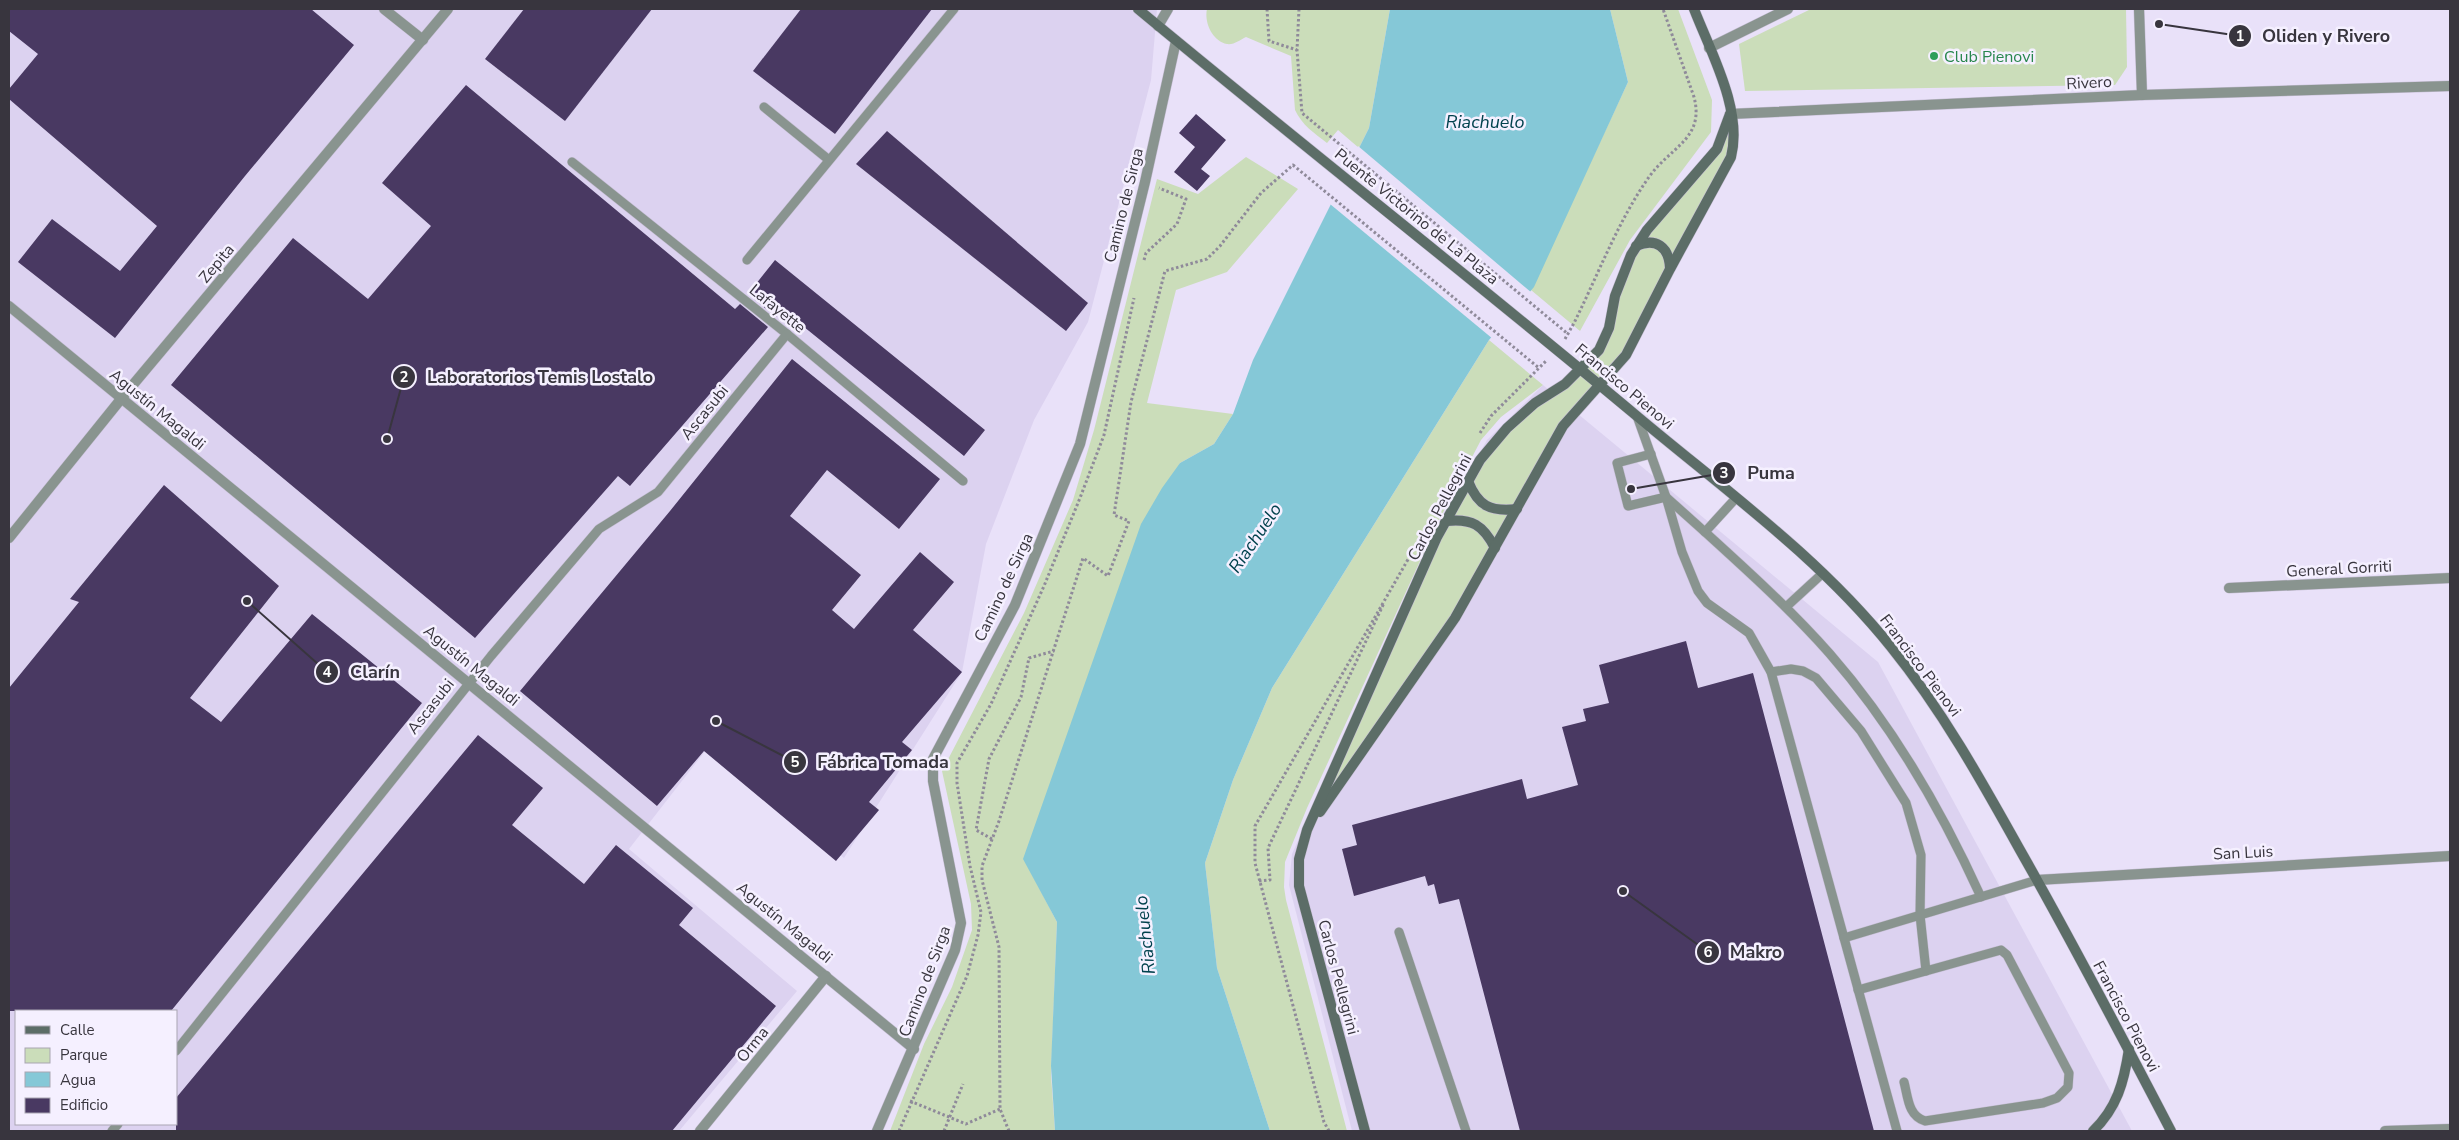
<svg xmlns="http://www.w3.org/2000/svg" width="2459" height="1140" viewBox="0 0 2459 1140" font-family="'Nunito Sans',sans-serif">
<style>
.built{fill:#dcd2f0;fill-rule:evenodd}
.green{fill:#cbddba}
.water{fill:#85c8d7}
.pier{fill:#e9e1f9}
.building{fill:#493962}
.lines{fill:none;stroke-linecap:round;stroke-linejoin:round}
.lane-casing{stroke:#c6bfd4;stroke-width:10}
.street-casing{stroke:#c6bfd4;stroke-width:11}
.secondary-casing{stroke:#c6bfd4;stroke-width:11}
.path{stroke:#8f8a9a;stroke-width:3;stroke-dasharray:2.5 2.5;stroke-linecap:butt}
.lane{stroke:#89948f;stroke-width:9}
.street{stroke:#89948f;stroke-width:10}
.secondary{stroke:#5c6d67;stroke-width:10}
.leisure-dot{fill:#2e9e5b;stroke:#f5f0ff;stroke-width:2}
.labels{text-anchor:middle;stroke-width:5;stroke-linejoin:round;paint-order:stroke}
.leisure-label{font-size:16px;fill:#27864d;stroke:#f5f0ff;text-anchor:start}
.street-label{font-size:16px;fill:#38353e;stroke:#f5f0ff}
.water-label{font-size:18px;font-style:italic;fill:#00414d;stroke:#f5f0ff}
.leader{fill:none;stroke:#38353e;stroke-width:2}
.callout-dot{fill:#38353e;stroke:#f5f0ff;stroke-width:2}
.mark-label{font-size:15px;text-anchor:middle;font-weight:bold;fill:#fff}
.callout-label{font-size:18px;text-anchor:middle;font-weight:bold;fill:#38353e;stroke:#f5f0ff;stroke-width:5;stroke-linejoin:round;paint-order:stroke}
</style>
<rect width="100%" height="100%" fill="#e9e1f9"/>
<g class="built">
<path d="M9,9H1157L1151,80L1088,322L1034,420L986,544L962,672L844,858L706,750L629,849L797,991L679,1131H9ZM16,1011H176V1124H16Z"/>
<path d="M1543,385L1878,662L2132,1131H1352L1289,885L1292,854L1439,524L1487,440Z"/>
</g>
<g class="green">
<path d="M1207,9H1390L1369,128L1359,148L1338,130L1327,143C1314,133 1302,125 1295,110L1291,56L1246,37C1240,40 1234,45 1227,44C1212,41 1204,22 1207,9Z"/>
<path d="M1610,9H1678L1712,100L1711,132L1630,240L1580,331L1531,290L1628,82Z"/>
<path d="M1811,9H2126L2127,67L2115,85L1745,91L1739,44Z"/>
<path d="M1730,114L1735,142L1634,341L1573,414L1467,598L1307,830L1437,537L1480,460L1599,350L1631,255L1704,166Z"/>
<path d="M1246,157L1298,189L1227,272L1176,290L1147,403L1233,414L1214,444L1180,463L1024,859L1057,922L1051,1075L1055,1131H890L924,1044L952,987L972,930L971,904L942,771L1024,613L1073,500L1094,430L1157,179L1198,194Z"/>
<path d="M1489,340L1543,385L1501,417L1481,440L1437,524L1307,808L1285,862L1284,887L1286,900L1347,1131H1270L1217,968L1205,863L1233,780L1272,688Z"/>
</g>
<path class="water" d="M1390,9H1610L1628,82L1534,287L1489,340L1272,688L1233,780L1205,863L1217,968L1270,1131H1055L1051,1066L1057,922L1023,859L1141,524L1162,488L1180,463L1214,444L1233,414L1253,360L1369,128Z"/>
<path class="pier" d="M1358,146L1532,293L1493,339L1330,204Z"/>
<g class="building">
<path d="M9,9H311L354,45L245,176L115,338L18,262L52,219L120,271L157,226L9,99V89L38,54L9,31Z"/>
<path d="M524,9H652L565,121L485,59Z"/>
<path d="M801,9H932L835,134L753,71Z"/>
<path d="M466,85L735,309L740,304L768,327L630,486L618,476L475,638L171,385L293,238L368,299L431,226L382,183Z"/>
<path d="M1196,114L1226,140L1201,169L1210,176L1197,191L1174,172L1195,147L1179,133Z"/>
<path d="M887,131L1088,303L1066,331L856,164Z"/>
<path d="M775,260L985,430L964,456L783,310L776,317L748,294Z"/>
<path d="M792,359L940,479L899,529L827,470L790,516L861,575L832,610L854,629L920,552L954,582L913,630L962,672L902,742L912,750L869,802L879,810L836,861L704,751L657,806L520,691L670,511Z"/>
<path d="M164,485L279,586L190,698L221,722L312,614L422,703L171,1011H9V688L79,602L70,599Z"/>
<path d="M1686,641L1698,688L1753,673L1874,1131H1520L1459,899L1439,904L1434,884L1428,886L1425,876L1354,896L1342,849L1357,845L1352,825L1522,779L1527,799L1578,785L1562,727L1586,721L1583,709L1609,703L1599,665Z"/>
<path d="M478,735L543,788L512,825L584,884L616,845L693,908L679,925L776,1006L672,1131H176V1098Z"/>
</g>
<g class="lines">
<g class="lane-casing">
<g id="lane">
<path d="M764,107L829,160"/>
<path d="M572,162L787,334L963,481"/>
<path d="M747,260L954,9"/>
<path d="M1637,416L1666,497L1705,532L1736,498"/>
<path d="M1651,454L1617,463L1628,506L1666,497L1682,552L1698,591L1707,603L1749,633L1771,672L1897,1131"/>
<path d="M1705,532C1748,571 1791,610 1830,654C1893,726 1941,809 1981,897"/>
<path d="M1786,607L1823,573"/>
<path d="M1771,672L1791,669L1803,671L1816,678L1861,731L1906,803L1921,855L1920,915L1926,971"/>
<path d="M1399,932L1466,1131"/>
<path d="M1844,938L2037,880"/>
<path d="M1858,990L2001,950L2007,955L2069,1073L2068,1087L2057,1098L2043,1103L1925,1121C1908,1116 1908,1097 1904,1082"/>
<path d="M176,1051L491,656L599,529L658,492L787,334"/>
<path d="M112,1131L118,1124"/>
</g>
</g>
<g class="street-casing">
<g id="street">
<path d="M384,9L423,40"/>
<path d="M2139,9L2142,95"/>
<path d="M1158,26L1168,9"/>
<path d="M1709,48L1788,9"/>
<path d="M1730,114L2142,95L2450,86"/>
<path d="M9,306L914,1049"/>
<path d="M9,538L121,399L448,9"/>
<path d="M2229,588L2450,578"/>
<path d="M2037,880L2450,856"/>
<path d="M700,1131L826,976"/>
<path d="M877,1131L955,950L961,923L933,781V759L1015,605L1080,444L1145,182L1176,41"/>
<path d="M2385,1131L2450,1129"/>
</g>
</g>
<g class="secondary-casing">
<g id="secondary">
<path d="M1138,9C1303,146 1473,279 1638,417C1725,490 1820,558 1891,647C1942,710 1981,780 2020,850C2073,943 2122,1037 2171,1131"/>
<path d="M1636,246C1656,237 1669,247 1670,268"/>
<path d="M1468,481C1478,506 1490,512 1517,509"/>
<path d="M1446,521C1472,518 1483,525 1495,548"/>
<path d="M1320,812L1455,618L1563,426L1626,355L1670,269L1731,157C1743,110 1711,53 1694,9"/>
<path d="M1365,1131L1299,886V859L1307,830L1437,537L1480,460L1507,428L1535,403L1565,384L1599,350L1609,328L1615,296L1631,255L1647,230L1717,149L1730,114"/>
<path d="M2093,1131C2117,1108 2124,1082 2129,1049"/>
</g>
</g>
<g class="path">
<path d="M1267,9L1269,41L1297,50"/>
<path d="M1299,9L1297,50L1302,113L1568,334"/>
<path d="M1144,260L1146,253L1177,224L1186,199L1159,188"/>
<path d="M1565,339L1574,323C1598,275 1618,221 1649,177C1670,147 1705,139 1694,97L1663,9"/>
<path d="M1480,433L1491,416L1546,361"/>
<path d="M992,839L976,830L989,759L1021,697L1029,658L1054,651"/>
<path d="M1259,881L1270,880L1268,848L1384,603"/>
<path d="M910,1101L966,1124L1000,1109"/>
<path d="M899,1131L967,976L978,935L981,912L970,866L957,783V763L991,704L1044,586L1080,498L1104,435L1134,298"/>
<path d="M944,1131L963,1084"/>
<path d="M1009,1131L1000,1109L999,947L982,880V866L999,821L1083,558L1108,576L1129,521L1114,515L1131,402L1165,271L1207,259L1220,246L1261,193L1293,165L1539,368"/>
<path d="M1329,1131L1324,1122L1255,863V826L1410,556"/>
</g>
<use href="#lane" class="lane"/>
<use href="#street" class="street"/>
<use href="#secondary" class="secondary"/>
</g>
<circle class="leisure-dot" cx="1934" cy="56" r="5"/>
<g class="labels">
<g class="leisure-label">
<text x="1944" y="62">Club Pienovi</text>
</g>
<g class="street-label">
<text transform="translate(2089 82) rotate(-3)" y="6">Rivero</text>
<text transform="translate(1123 205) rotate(-76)" y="6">Camino de Sirga</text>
<text transform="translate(1417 216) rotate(39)" y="6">Puente Victorino de La Plaza</text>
<text transform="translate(216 263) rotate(-50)" y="6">Zepita</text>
<text transform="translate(778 308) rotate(39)" y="6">Lafayette</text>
<text transform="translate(1625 386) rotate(40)" y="6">Francisco Pienovi</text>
<text transform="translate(158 409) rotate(39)" y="6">Agustín Magaldi</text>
<text transform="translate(704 412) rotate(-51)" y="6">Ascasubi</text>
<text transform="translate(1439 507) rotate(-62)" y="6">Carlos Pellegrini</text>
<text transform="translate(2339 568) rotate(-3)" y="6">General Gorriti</text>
<text transform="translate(1003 587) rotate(-65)" y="6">Camino de Sirga</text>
<text transform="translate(472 665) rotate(39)" y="6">Agustín Magaldi</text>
<text transform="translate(1921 665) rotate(53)" y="6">Francisco Pienovi</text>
<text transform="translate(430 706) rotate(-52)" y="6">Ascasubi</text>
<text transform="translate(2243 852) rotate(-3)" y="6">San Luis</text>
<text transform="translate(785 922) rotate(39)" y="6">Agustín Magaldi</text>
<text transform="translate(1339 977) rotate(75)" y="6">Carlos Pellegrini</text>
<text transform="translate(924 981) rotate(-69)" y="6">Camino de Sirga</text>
<text transform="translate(2127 1016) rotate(62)" y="6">Francisco Pienovi</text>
<text transform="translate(752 1044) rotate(-51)" y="6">Orma</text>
</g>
<g class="water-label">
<text x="1485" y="128">Riachuelo</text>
<text transform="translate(1255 538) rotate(-56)" y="6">Riachuelo</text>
<text transform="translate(1145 935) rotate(-96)" y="6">Riachuelo</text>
</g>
</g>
<path class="leader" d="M2159 24L2240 36M387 439L404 377M1631 489L1724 473M247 601L327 672M716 721L795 762M1623 891L1708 952"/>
<g class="callout-dot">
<circle cx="2159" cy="24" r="5"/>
<circle cx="387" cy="439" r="5"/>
<circle cx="1631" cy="489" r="5"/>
<circle cx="247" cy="601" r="5"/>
<circle cx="716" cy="721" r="5"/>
<circle cx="1623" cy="891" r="5"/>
<circle cx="2240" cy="36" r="12"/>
<circle cx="404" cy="377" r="12"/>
<circle cx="1724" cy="473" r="12"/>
<circle cx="327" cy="672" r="12"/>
<circle cx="795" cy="762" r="12"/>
<circle cx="1708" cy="952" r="12"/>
</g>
<g class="mark-label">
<text x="2240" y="41">1</text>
<text x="404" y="382">2</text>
<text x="1724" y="478">3</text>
<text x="327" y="677">4</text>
<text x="795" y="767">5</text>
<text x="1708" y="957">6</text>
</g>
<g class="callout-label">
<text x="2326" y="42">Oliden y Rivero</text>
<text x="540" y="383">Laboratorios Temis Lostalo</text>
<text x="1771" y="479">Puma</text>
<text x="375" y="678">Clarín</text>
<text x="883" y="768">Fábrica Tomada</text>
<text x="1756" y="958">Makro</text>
</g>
<rect width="2459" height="1140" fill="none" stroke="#38353e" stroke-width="20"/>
<rect x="15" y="1010" width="162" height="115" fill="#f5f0ff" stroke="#a9a5b2"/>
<rect x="25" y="1026" width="25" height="8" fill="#5c6d67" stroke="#a9a5b2"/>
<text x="60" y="1035" font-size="15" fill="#38353e">Calle</text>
<rect x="25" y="1048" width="25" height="15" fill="#cbddba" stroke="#a9a5b2"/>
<text x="60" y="1060" font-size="15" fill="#38353e">Parque</text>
<rect x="25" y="1072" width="25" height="15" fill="#85c8d7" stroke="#a9a5b2"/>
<text x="60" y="1085" font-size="15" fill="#38353e">Agua</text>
<rect x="25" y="1098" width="25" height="15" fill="#493962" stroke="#a9a5b2"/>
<text x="60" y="1110" font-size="15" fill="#38353e">Edificio</text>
</svg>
